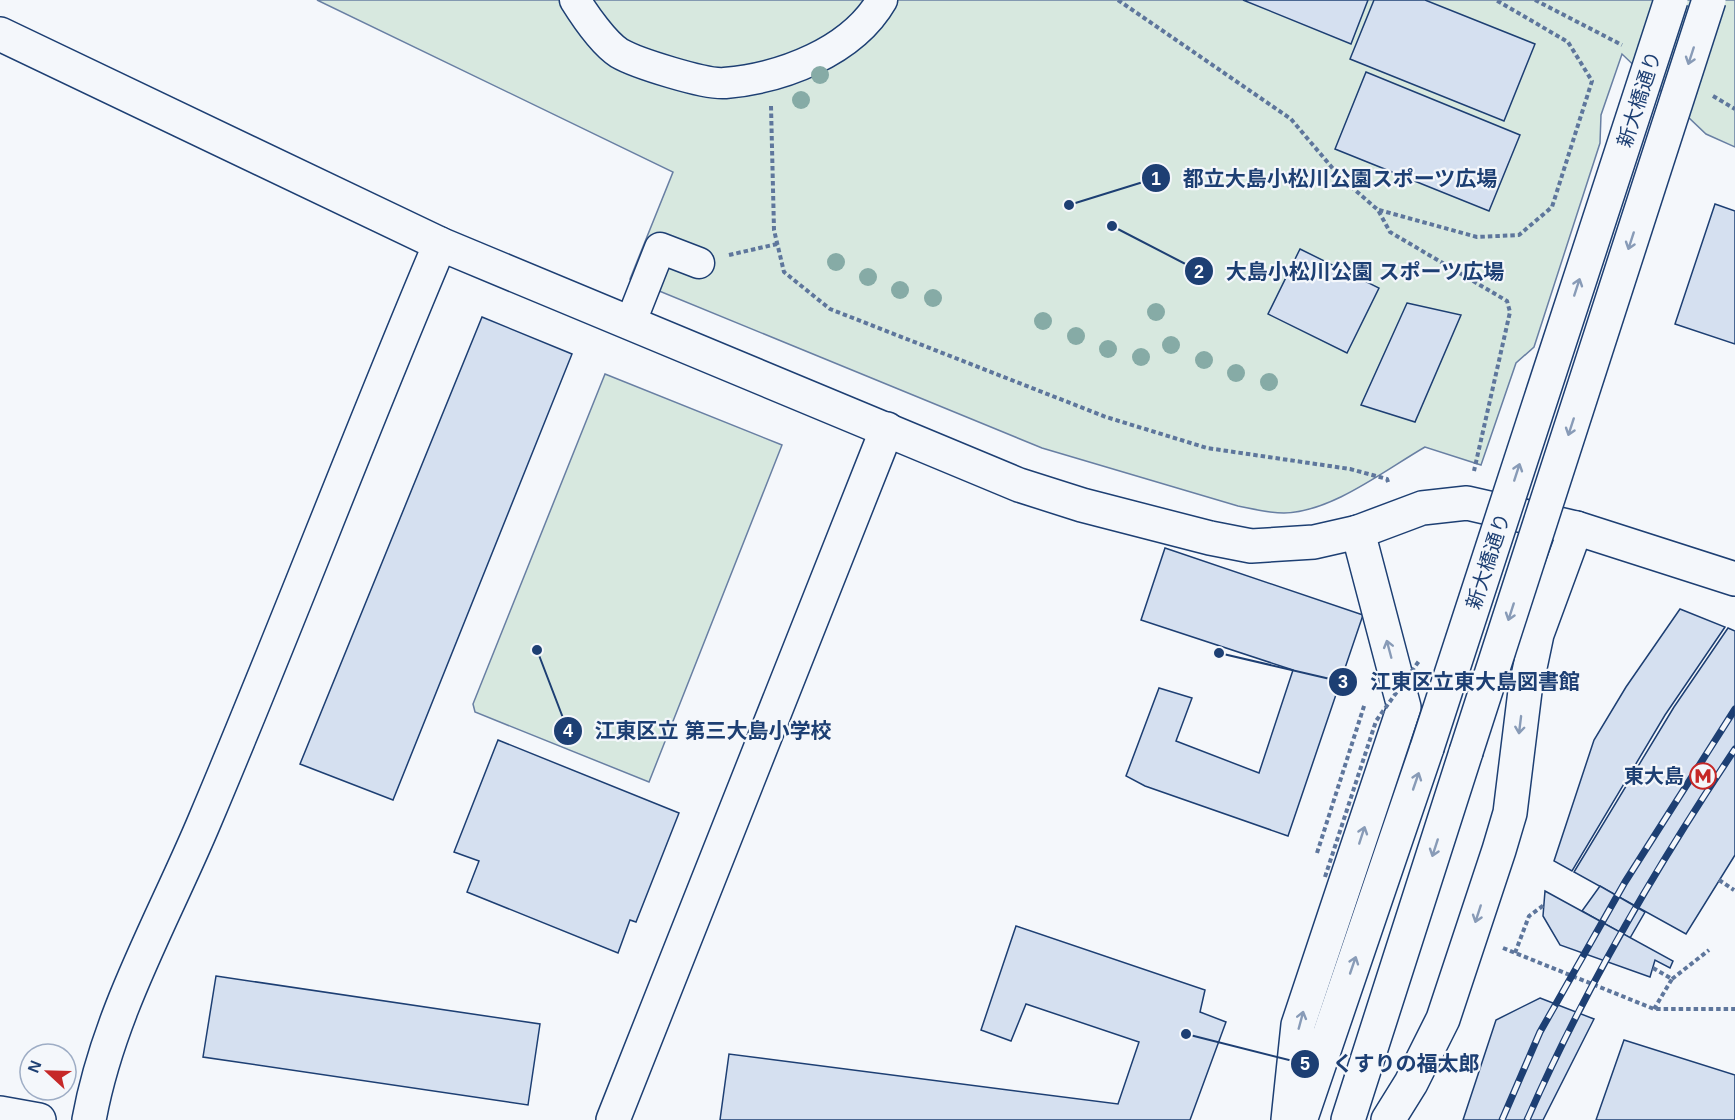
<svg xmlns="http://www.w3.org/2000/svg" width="1735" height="1120" viewBox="0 0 1735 1120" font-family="Arial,'Noto Sans JP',sans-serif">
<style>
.green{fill:#d7e8df;stroke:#687fa3;stroke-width:1.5}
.building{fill:#d5e0f0;stroke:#1d3f73;stroke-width:1.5}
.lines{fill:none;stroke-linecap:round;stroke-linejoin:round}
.street-casing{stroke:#1d3f73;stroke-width:33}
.secondary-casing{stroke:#1d3f73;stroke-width:36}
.primary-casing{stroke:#1d3f73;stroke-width:36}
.path{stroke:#5e769c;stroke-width:4;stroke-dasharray:4.5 3;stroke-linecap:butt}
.street{stroke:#f4f7fb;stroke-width:30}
.secondary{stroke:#f4f7fb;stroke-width:33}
.primary{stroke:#f4f7fb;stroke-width:33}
.rail-casing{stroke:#1d3f73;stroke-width:7}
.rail{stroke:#f4f7fb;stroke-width:4.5;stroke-dasharray:14;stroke-linecap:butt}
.primary-bridge-casing{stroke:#1d3f73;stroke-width:36;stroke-linecap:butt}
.path-bridge{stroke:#5e769c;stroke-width:4;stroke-dasharray:4.5 3;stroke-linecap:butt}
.primary-bridge{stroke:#f4f7fb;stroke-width:33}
.tree{fill:#86aba6}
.oneway{stroke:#889bb7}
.labels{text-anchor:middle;stroke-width:4.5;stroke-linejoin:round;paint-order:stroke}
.street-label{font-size:20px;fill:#1d3f73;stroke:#f4f7fb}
.poi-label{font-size:20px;font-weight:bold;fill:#1d3f73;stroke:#f4f7fb;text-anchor:end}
.leader{fill:none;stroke:#1d3f73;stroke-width:2}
.callout-dot{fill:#1d3f73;stroke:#f4f7fb;stroke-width:2}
.mark-label{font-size:18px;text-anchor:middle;font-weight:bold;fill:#fff}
.callout-label{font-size:21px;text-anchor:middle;font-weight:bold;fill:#1d3f73;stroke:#f4f7fb;stroke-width:4.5;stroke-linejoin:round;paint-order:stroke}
</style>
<rect width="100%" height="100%" fill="#f4f7fb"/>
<g class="green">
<path d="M317,0H1735V147L1706,134L1622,54L1601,115L1600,143L1534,347L1516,363L1481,465L1425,447C1385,470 1332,512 1284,513C1268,513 1253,509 1238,506L1042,448L630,279L673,172Z"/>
<path d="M605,374L782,445L649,782L475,712L473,704Z"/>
</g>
<g class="building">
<path d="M1243,0H1368L1351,44Z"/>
<path d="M1374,0H1425L1535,44L1504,121L1350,59Z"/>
<path d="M1366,72L1520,135L1489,211L1335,149Z"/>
<path d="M1715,204L1735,211V344L1675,324Z"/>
<path d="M1300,249L1379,288L1347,353L1268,314Z"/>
<path d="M1407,303L1461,315L1415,422L1361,405Z"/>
<path d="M482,317L572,354L393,800L300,764Z"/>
<path d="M1165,548L1363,615L1288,836L1145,786L1126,776L1159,688L1192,698L1176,741L1259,773L1293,670L1141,620Z"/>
<path d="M1680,609L1725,627L1665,715L1572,871L1554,861L1594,740L1626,687Z"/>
<path d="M1728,628L1735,631V855L1686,934L1574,872L1674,707Z"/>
<path d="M498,740L679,813L636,922L630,920L618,953L467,892L479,861L454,852Z"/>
<path d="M1600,886L1645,912L1630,938L1582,911Z"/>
<path d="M1545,891L1673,961L1670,968L1655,960L1650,977L1560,945L1543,916Z"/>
<path d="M1016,926L1205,990L1200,1012L1226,1022L1190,1120H720L729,1054L1118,1104L1139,1042L1026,1004L1011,1041L981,1030Z"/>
<path d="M216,976L540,1024L528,1105L203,1057Z"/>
<path d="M1540,998L1594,1019L1543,1120H1463L1496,1020Z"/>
<path d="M1624,1040L1735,1075V1120H1596Z"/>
</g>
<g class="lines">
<g class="street-casing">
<g id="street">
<path d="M575,0C585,16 604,43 619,53C636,63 706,85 725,83C782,78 852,52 882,0"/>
<path d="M630,324L660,248L699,263"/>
</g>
</g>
<g class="secondary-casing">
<g id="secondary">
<path d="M0,34L440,244L1019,485L1082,505L1210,538L1251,546L1314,542L1358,532L1422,508L1467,503L1576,528L1735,579"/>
<path d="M0,1113L39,1120"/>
<path d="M89,1120C108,1014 164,918 205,820C286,629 359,435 440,244"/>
<path d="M613,1120L887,429"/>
</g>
</g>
<g class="primary-casing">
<g id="primary">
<path d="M1302,1115L1427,748"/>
<path d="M1288,1120L1298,1025L1404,707L1358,532"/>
<path d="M1348,1120L1466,752"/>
<path d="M1388,1120L1411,1083L1443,1019L1499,850L1510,813L1525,691L1537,634L1576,528"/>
</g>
</g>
<g class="path">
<path d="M1118,0L1291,119L1340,177L1378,210L1390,232L1507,301L1510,312L1474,471"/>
<path d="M1535,0L1622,45"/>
<path d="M1713,96L1735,109"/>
<path d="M771,106L774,230L784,272L830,309L1106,417L1207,448L1350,469L1387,479L1389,485"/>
<path d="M1379,210L1477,237L1519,235L1552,207L1592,81L1568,42L1496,0"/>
<path d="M729,255L777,244"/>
<path d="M1317,853L1365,703"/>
<path d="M1719,880L1734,890"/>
<path d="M1503,948L1654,1009H1735"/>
<path d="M1515,953L1529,916L1544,905"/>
<path d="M1653,968L1672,979L1654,1009"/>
<path d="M1672,979L1709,950"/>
</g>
<use href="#street" class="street"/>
<use href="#secondary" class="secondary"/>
<use href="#primary" class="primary"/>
<g class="rail-casing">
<g id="rail">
<path d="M1502,1120L1540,1032L1625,882L1735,709"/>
<path d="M1527,1120C1584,990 1656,867 1735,749"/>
</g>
</g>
<use href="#rail" class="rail"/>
<g class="primary-bridge-casing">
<g id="primary-bridge">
<path d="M1427,748L1671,0"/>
<path d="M1466,752L1709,0"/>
</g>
</g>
<path class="path-bridge" d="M1325,877L1376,721L1419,661"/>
<use href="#primary-bridge" class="primary-bridge"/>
</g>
<g class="tree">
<circle cx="820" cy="75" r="9"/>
<circle cx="801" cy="100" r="9"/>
<circle cx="836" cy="262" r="9"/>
<circle cx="868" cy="277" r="9"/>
<circle cx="900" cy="290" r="9"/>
<circle cx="933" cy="298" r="9"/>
<circle cx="1156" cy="312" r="9"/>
<circle cx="1043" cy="321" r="9"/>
<circle cx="1076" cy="336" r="9"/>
<circle cx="1171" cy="345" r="9"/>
<circle cx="1108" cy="349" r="9"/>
<circle cx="1141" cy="357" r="9"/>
<circle cx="1204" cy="360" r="9"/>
<circle cx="1236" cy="373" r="9"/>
<circle cx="1269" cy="382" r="9"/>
</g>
<defs><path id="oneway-shaft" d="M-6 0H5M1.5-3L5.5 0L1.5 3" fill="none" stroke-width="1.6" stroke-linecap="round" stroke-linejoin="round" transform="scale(1.5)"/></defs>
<g class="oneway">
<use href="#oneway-shaft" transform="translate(1691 56) rotate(108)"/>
<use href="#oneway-shaft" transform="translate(1631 241) rotate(108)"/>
<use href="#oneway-shaft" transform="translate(1577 287) rotate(-72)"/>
<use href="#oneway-shaft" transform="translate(1571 427) rotate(108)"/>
<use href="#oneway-shaft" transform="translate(1517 472) rotate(-72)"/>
<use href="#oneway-shaft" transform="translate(1511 612) rotate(108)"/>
<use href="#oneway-shaft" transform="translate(1389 649) rotate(-105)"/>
<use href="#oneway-shaft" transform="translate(1520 725) rotate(97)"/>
<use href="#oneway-shaft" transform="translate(1416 781) rotate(-71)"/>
<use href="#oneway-shaft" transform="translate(1362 835) rotate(-72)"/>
<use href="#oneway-shaft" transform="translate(1435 848) rotate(108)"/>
<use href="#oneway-shaft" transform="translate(1478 914) rotate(108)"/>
<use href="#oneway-shaft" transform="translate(1353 965) rotate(-71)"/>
<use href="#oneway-shaft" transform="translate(1301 1020) rotate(-75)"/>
</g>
<defs>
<g id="metro-ring" transform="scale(1.35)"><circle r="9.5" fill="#f4f7fb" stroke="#c62828" stroke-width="1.5"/><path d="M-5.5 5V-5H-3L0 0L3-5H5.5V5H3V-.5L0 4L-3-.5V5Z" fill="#c62828"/></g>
</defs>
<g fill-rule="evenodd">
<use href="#metro-ring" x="1703" y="776"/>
</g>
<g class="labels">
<g class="street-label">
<text transform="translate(1639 99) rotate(-72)" y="7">新大橋通り</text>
<text transform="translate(1488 561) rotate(-72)" y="7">新大橋通り</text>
</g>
<g class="poi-label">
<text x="1684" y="783">東大島</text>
</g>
</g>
<path class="leader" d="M1069 205L1156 178M1112 226L1199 271M1219 653L1343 682M537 650L568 731M1186 1034L1305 1064"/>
<g class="callout-dot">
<circle cx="1069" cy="205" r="6"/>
<circle cx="1112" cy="226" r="6"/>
<circle cx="1219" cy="653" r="6"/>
<circle cx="537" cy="650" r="6"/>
<circle cx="1186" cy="1034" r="6"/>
<circle cx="1156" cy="178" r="15"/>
<circle cx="1199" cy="271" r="15"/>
<circle cx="1343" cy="682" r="15"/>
<circle cx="568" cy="731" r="15"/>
<circle cx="1305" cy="1064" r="15"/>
</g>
<g class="mark-label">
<text x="1156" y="185">1</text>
<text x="1199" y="278">2</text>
<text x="1343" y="688">3</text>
<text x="568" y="737">4</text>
<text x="1305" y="1070">5</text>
</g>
<g class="callout-label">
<text x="1340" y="186">都立大島小松川公園スポーツ広場</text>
<text x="1365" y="279">大島小松川公園 スポーツ広場</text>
<text x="1475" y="689">江東区立東大島図書館</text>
<text x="713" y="738">江東区立 第三大島小学校</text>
<text x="1406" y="1071">くすりの福太郎</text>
</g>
<g transform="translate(48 1072) rotate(292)"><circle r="28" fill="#f4f7fb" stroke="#9eadc5" stroke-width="1.5"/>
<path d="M0-4.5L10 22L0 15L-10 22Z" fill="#c62828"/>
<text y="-9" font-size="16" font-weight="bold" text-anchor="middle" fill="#1d3f73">N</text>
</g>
</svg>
